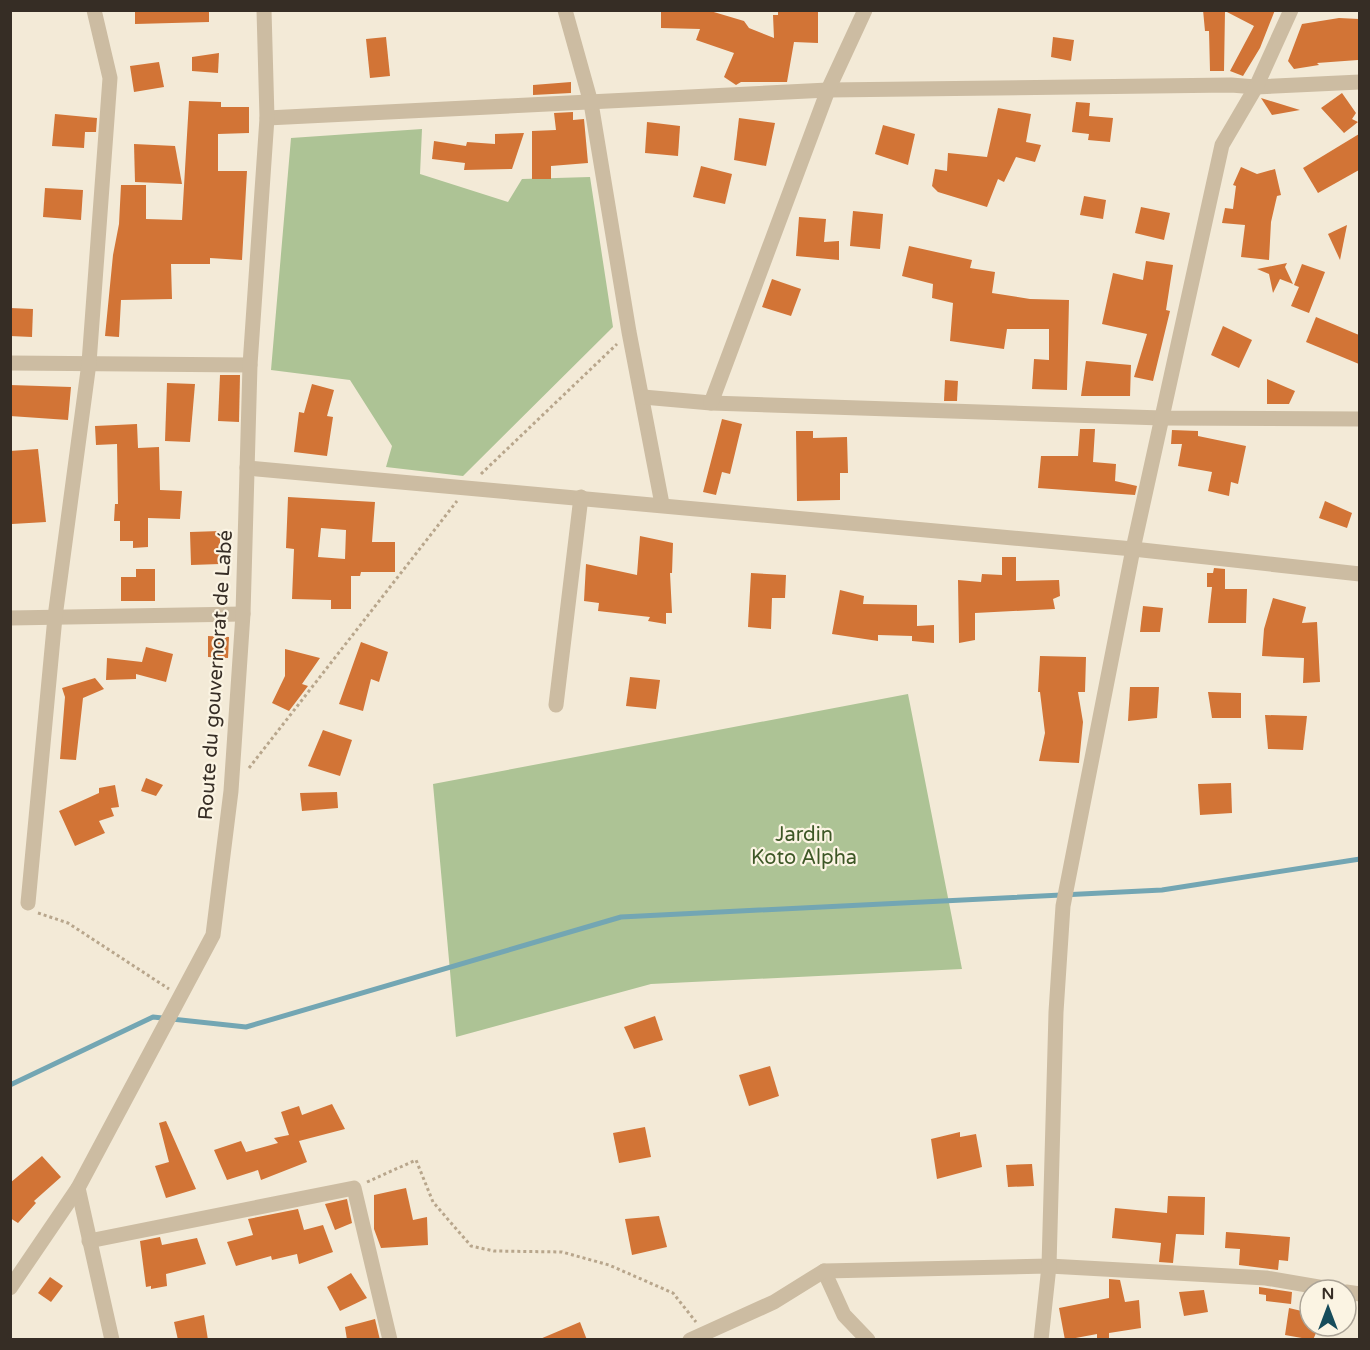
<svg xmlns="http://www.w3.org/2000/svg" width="1370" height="1350" viewBox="0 0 1370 1350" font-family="'Varela Round',sans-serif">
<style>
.green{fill:#adc395}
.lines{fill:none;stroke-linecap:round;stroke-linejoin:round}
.stream{stroke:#73a6b3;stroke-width:5}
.building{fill:#d27436;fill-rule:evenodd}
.path{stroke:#b8a68c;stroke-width:3;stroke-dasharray:3 3;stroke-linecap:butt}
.minor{stroke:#ccbca2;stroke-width:15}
.tertiary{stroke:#ccbca2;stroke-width:15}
.labels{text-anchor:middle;stroke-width:4.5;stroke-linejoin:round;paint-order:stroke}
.street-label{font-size:20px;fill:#362d25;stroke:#fbf4e3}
.park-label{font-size:20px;fill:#3d5726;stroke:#fbf4e3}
</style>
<rect width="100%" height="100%" fill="#f3ead7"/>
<g class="green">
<path d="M422,129L420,174L508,202L522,179L590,177L613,327L463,476L386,467L392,446L350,380L271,370L291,138Z"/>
<path d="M908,694L962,969L651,984L456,1037L433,784Z"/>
</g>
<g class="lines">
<path class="stream" d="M10,1085L153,1017L246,1027L621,917L1162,890L1360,859"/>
</g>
<g class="building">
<path d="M135,10H209V22L135,24Z"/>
<path d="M661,10H707L744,21L749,28L774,38L773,15H778V10H818V43L794,42L787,82H741L736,85L724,77L734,53L696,40L700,29L661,28Z"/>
<path d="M1203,10H1275L1260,48L1243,76L1230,71L1254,26L1225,11L1224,71H1210L1209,31H1205Z"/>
<path d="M1339,18L1359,19L1358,60L1317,63L1319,65L1294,69L1288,61L1302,24Z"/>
<path d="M386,37L390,76L370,78L366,39Z"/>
<path d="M1053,37L1074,40L1071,61L1051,57Z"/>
<path d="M219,53L218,73L192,71V57Z"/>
<path d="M159,62L164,87L134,92L130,66Z"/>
<path d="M571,82V93L533,95V85Z"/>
<path d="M1342,93L1356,113L1352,119L1358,122L1344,133L1321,108Z"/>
<path d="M1261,98L1300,110L1272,115Z"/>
<path d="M189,101L221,102V107H249V133L218,134V171H247L242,260L210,258V264H171L172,299L121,300L119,337L105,336L113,255L119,224L121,185H146V219L182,220Z"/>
<path d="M1076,102L1090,103L1089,116L1113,118L1110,142L1088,140L1089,134L1072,132Z"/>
<path d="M998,108L1031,114L1026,142L1041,145L1035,162L1016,157L1004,182L998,179L987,207L938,192L932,186L935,169L947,171L948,153L987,157Z"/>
<path d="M573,112V120L584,119L588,163L551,166V179H532V131L556,130L554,113Z"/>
<path d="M55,114L97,118L96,132H85L84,148L52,146Z"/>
<path d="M739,118L775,123L766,166L734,160Z"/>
<path d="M647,122L680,126L678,156L645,153Z"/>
<path d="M883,125L915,134L908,165L875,154Z"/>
<path d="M524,133L512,169L464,170L465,163L432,159L434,141L466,146L467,142L495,144V134Z"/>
<path d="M1359,134V170L1318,193L1303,168Z"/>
<path d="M134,144L175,146L182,184L135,182Z"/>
<path d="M701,166L732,174L725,204L693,197Z"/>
<path d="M1241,167L1257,174L1275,169L1281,195L1277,196L1271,222L1269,260L1241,257L1245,225L1222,223L1225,208L1233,209L1236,186L1233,185Z"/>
<path d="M45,188L83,190L81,220L43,217Z"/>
<path d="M1084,196L1106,200L1103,219L1080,215Z"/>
<path d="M1141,207L1170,213L1164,240L1135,233Z"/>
<path d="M853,211L883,214L880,249L850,246Z"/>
<path d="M799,217L826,219L824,242L839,241V260L796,256Z"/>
<path d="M1347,225L1340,260L1328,234Z"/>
<path d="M909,246L972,260L970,268L995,272L992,293L1030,299L1069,300L1067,390L1032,389L1034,359L1049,360V329H1007L1004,349L950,341L953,303L932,298L933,284L902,276Z"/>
<path d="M1146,261L1173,265L1166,310L1170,311L1153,381L1134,377L1147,334L1102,324L1113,273L1143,280Z"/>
<path d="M1287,263L1285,267L1293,284L1280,279L1273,293L1269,274L1257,269Z"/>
<path d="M1302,264L1325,272L1309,313L1291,306L1299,287L1294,285Z"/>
<path d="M772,279L801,289L791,316L762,307Z"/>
<path d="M10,308L33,309L32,337L10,336Z"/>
<path d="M1316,317L1359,335V364L1306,342Z"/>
<path d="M1223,326L1252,340L1239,368L1211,355Z"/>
<path d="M1086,361L1131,365L1130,396H1081Z"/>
<path d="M220,375H240L239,422L218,421Z"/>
<path d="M1267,379L1295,391L1289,404H1267Z"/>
<path d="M945,380L958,381L957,401H944Z"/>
<path d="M167,383L195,384L190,442L165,441Z"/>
<path d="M312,384L334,390L327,416L333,417L327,456L294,452L299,412L304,413Z"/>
<path d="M10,385L71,387L68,420L10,416Z"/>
<path d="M722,419L742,424L730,474L722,472L716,495L703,492Z"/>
<path d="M137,424L138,448L159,447L160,490L182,491L180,519L148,518V547L133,548V541H120V521H114L115,504H118L117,444L96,445L95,426Z"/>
<path d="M1080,429H1095L1093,462L1116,464L1115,481L1137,486L1135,495L1038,488L1041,456H1078Z"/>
<path d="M1172,430L1198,431V436L1246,446L1238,484L1231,482L1229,496L1208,491L1212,472L1178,466L1182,444H1171Z"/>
<path d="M796,431H813V438L847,437L848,473H840V500L797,501Z"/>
<path d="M38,449L46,522L12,524L10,451Z"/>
<path d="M288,497L375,502L372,542H395V572H361L360,576H351V609H331V600L292,599L294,549L286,548ZM321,528L346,530L345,559L318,557Z"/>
<path d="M1325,501L1352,513L1347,528L1319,518Z"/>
<path d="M220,531V564L191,565L190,532Z"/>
<path d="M640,536L673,543L672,573H670L672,613H666V624L648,621L650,617L598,611L599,603L584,601L586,564L637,575Z"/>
<path d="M1002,557H1016V581L1059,580L1060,596L1053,599L1055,609L975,613V640L959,643L958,580L981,582L982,574L1002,575Z"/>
<path d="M1214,568L1225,569V589H1247L1246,623H1208L1212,587H1207V573H1213Z"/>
<path d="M136,569H155V601H121V577H136Z"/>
<path d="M751,573L786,575L785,598H772L771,629L748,627Z"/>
<path d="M840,590L864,596L863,604L917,605V626L934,625V643L912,641V636L878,635V641L832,634Z"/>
<path d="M1273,598L1306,607L1302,623L1317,622L1320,682L1303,683L1304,658L1262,656L1264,629Z"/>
<path d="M1143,606L1163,608L1160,632H1140Z"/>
<path d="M208,636L229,637L228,658L208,657Z"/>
<path d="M361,642L388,652L379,682L371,679L363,711L339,704Z"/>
<path d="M146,647L173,654L166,682L136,674V679L106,680L107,658L142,662Z"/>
<path d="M285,649L320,658L302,684L308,686L289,711L272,703L285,676Z"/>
<path d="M1040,656L1086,657L1085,692H1078L1083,722L1079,763L1039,761L1045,733L1040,692H1038Z"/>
<path d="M630,677L660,680L656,709L626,706Z"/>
<path d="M95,678L104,689L83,698L76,760L60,759L65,697L62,688Z"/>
<path d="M1130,687H1159L1157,718L1128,721Z"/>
<path d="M1208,692L1241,693V718H1212Z"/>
<path d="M1265,715L1307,716L1303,750L1268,749Z"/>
<path d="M323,730L352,740L340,776L308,766Z"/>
<path d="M146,778L163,785L156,796L141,791Z"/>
<path d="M1231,783L1232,813L1200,815L1198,784Z"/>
<path d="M115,785L119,807L111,808L114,816L99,821L105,833L75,846L59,811L99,793V788Z"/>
<path d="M337,792L338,808L302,811L300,793Z"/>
<path d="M655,1016L663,1040L634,1049L624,1027Z"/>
<path d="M770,1066L779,1096L749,1106L739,1075Z"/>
<path d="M332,1104L345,1129L299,1141L307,1162L261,1180L258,1170L227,1180L214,1150L241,1141L246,1152L278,1143L274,1138L289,1135L281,1112L299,1106L302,1115Z"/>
<path d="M166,1121L196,1189L166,1198L155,1166L169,1162L159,1123Z"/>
<path d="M645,1127L651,1157L619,1163L613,1133Z"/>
<path d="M960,1132V1137L976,1134L982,1167L937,1179L931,1139Z"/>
<path d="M42,1156L61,1177L34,1201L36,1203L18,1223L10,1218V1183Z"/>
<path d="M1032,1164L1034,1186L1008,1187L1006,1165Z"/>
<path d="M406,1188L413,1220L427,1217L428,1245L381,1248L374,1229V1195Z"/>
<path d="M1168,1196L1205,1197L1204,1235L1176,1234L1173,1263L1159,1262L1161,1243L1112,1238L1115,1208L1167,1213Z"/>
<path d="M347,1199L352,1223L335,1230L325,1204Z"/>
<path d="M298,1209L304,1230L323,1225L333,1252L299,1264L297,1254L272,1260L271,1256L236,1266L227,1242L253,1235L248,1219Z"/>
<path d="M659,1216L667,1247L632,1255L625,1219Z"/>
<path d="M1226,1232L1290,1237L1288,1261L1279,1260L1278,1270L1239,1265L1240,1249L1225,1248Z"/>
<path d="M160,1237L162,1245L197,1238L206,1264L166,1274L167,1286L151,1289V1286L146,1287L140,1241Z"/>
<path d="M351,1273L367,1298L340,1311L327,1287Z"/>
<path d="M50,1277L63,1286L51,1302L38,1293Z"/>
<path d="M1109,1279L1120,1280L1125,1302L1139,1300L1141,1328L1109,1333V1338H1097V1334L1065,1340L1059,1308L1109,1298Z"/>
<path d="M1259,1287L1292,1292L1291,1304L1266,1301V1295L1259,1294Z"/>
<path d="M1204,1290L1208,1312L1184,1316L1179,1292Z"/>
<path d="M1289,1308L1310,1313V1326H1319L1313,1340L1285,1335Z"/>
<path d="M204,1315L208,1340H178L174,1322Z"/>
<path d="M375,1319L380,1340H347L345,1327Z"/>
<path d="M580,1322L587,1340H540V1339Z"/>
</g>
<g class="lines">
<g class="path">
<path d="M481,474L617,344"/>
<path d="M249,768L457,501"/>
<path d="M38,913L68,923L169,989"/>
<path d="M367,1182L416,1160L433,1202L471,1246L494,1251L562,1252L609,1265L673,1293L696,1322"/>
</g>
<g class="minor">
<path d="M565,10L591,103L629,332L662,504"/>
<path d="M267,118L828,90L1231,85L1256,87L1360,82"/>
<path d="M10,363L250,365"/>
<path d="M643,397L711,403L1162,418L1360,419"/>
<path d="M711,403L828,90L865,10"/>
<path d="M247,468L1133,549L1360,574"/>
<path d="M10,618L243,614"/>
<path d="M556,705L581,497"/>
<path d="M28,903L55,617L89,363L110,78L94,10"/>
<path d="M78,1188L112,1340"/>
<path d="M89,1241L354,1188L390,1340"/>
<path d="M824,1271L844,1315L868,1340"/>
<path d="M1346,1292L1360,1294"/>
<path d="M690,1340L774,1302L824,1271L1049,1266L1266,1278L1336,1290"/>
<path d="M1041,1340L1049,1266L1056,1012L1063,906L1133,549L1222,145L1256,87L1291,10"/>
</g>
<path class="tertiary" d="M10,1288L78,1188L213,935L231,791L243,614L250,365L267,118L264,10"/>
</g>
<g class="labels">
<g class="street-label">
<text transform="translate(215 675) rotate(-86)" y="7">Route du gouvernorat de Labé</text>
</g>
<g class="park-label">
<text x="804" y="841">Jardin<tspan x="804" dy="23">Koto Alpha</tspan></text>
</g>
</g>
<rect width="1370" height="1350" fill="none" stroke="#362d25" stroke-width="24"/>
<g transform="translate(1328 1308)"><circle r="28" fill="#fbf4e3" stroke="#aca497" stroke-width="1.5"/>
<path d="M0-4.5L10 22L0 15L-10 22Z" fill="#174c5b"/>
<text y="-9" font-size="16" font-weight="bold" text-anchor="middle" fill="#362d25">N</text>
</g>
</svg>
